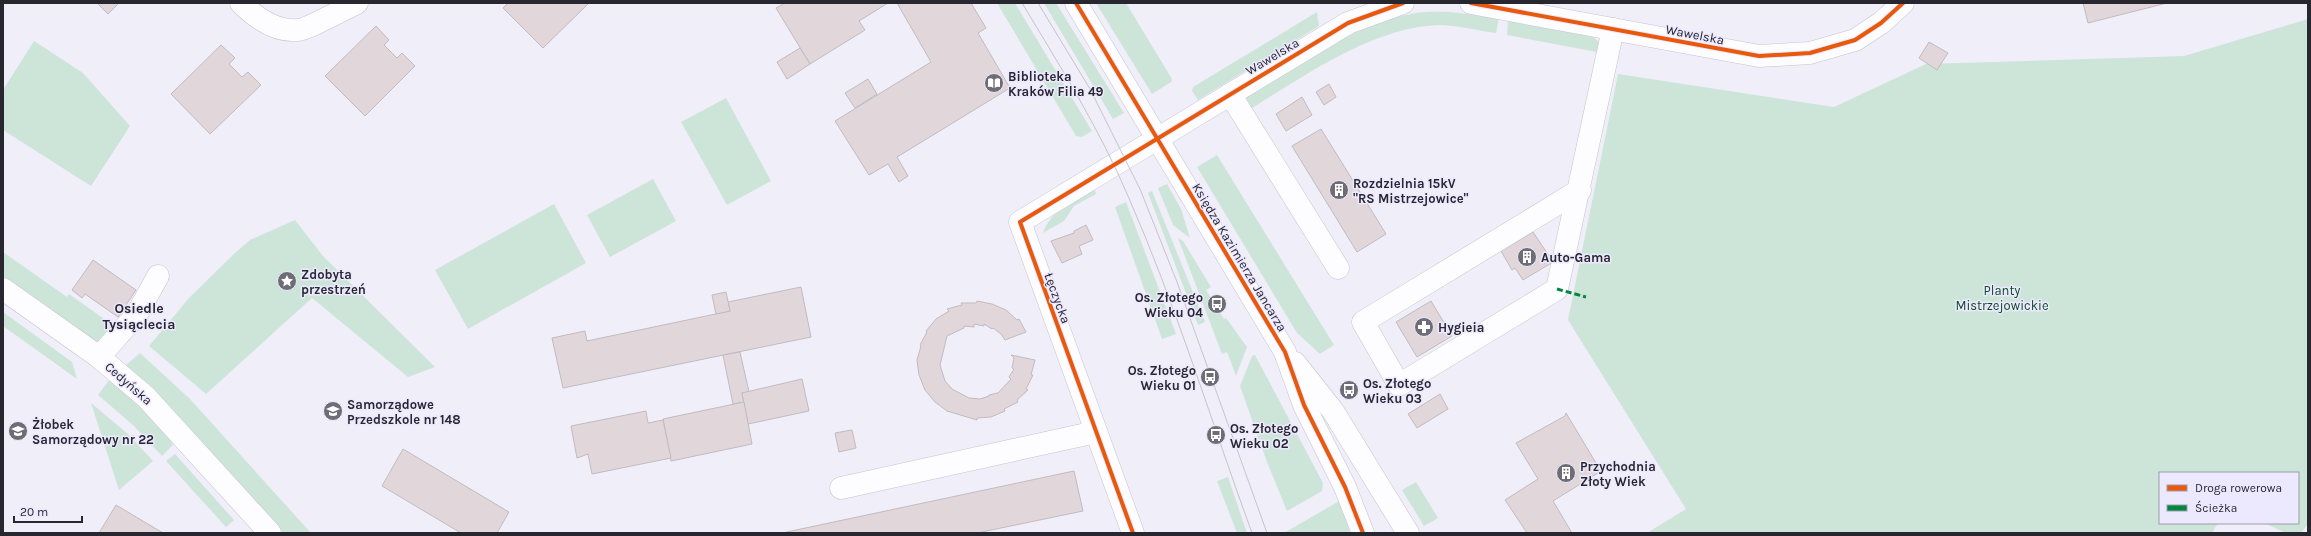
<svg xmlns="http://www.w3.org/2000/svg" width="2311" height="536" viewBox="0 0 2311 536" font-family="Karla,sans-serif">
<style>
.green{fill:#cde5d8}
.building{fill:#e1d7db;stroke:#c1bbbf}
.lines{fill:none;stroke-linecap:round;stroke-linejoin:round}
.minor-casing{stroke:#c5c4ce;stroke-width:23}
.minor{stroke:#fdfcfe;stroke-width:22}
.tram{stroke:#c5c4c7;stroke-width:1}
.quiet{stroke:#00873e;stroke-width:3;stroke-dasharray:6 3;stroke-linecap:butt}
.cycleway-casing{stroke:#ece9fe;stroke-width:6}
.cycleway{stroke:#e8590c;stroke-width:4}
.labels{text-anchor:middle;stroke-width:3;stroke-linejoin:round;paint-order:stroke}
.street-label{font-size:13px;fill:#282730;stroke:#ece9fe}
.poi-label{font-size:13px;font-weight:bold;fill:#282730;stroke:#ece9fe;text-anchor:start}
.park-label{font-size:13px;fill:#104927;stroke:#ece9fe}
.neighbourhood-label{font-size:14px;font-weight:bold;fill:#282730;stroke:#ece9fe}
</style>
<rect width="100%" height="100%" fill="#f0eef9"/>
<g class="green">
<path d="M997,3H1015L1092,131L1082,137L1076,136Z"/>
<path d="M1044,3H1056L1124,113L1113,119Z"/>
<path d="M1096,3H1126L1172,79L1171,82L1152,94Z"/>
<path d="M1317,12L1319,26L1198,100L1192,91L1193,87Z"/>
<path d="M1451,12L1499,18L1496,33C1478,31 1457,25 1439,25C1373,27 1304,76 1249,110L1246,97C1290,67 1359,23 1411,14C1424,11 1438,12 1451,12Z"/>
<path d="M2308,19V524L2301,533H2286L2264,523H2298V473H2160V523H2218L2212,533H1647L1686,509L1568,320L1618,74L1834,107L1926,64L2184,56Z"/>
<path d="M1508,21L1593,37L1599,42L1602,53L1507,35Z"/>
<path d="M34,41L83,73L130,126L91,186L3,130V90Z"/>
<path d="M726,98L771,181L727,205L681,122Z"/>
<path d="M1217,155L1334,345L1320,354L1297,333L1197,167Z"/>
<path d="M653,179L676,221L610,257L587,215Z"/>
<path d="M1167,184L1181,209L1190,238L1173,225L1158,188Z"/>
<path d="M1094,188L1096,194L1074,206L1064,221L1043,233C1051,210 1073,201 1094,188Z"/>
<path d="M1152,191L1205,322L1198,325L1148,193Z"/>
<path d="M1126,202L1176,334L1162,339L1115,207Z"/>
<path d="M554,204L586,263L468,329L435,270Z"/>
<path d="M295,220L323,256L435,367L408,377L312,298L206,394L149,346L189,298L236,252L250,240Z"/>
<path d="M1178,238L1183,241L1211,287L1206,290L1224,319L1226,318L1247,347L1236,376L1227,352L1222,354Z"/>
<path d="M3,252L67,297L69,294L117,328L99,346L3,278Z"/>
<path d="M3,312L72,362L77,379L3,326Z"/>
<path d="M140,353L190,399L311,533H283L174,411L125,366Z"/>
<path d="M1255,355L1323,483L1322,491L1287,511L1267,462L1240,386L1252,356Z"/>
<path d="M110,379L124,389L173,438L172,446L162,456L133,425L98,395Z"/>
<path d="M91,403L128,434L153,461L119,490Z"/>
<path d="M175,454L234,520L226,527L166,461Z"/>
<path d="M1228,477L1247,533H1237L1217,481Z"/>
<path d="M1416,482L1438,518L1424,526L1402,490Z"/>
<path d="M1341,500L1350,533H1284Z"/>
</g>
<g class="building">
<path d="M97,3H119L108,14Z"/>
<path d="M508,3H589L543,48L503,8Z"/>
<path d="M785,3H888L859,21L865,30L810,64L776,8Z"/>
<path d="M897,3H971L986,28L978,33L1010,88L897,157L908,176L899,182L888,164L869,175L835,121L931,62Z"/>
<path d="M2083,3H2167L2088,23Z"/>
<path d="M376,26L389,40L384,45L397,58L402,53L415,66L365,116L325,76Z"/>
<path d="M1929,42L1948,53L1937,70L1919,58Z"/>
<path d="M221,45L235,58L229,64L242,77L248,72L261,85L210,134L171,94Z"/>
<path d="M800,48L810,64L787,79L777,62Z"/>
<path d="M868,79L877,94L855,108L845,93Z"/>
<path d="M1329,84L1336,97L1324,105L1316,92Z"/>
<path d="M1302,97L1312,115L1286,131L1276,114Z"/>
<path d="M1321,129L1386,234L1357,252L1292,146Z"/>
<path d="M1086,225L1093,240L1079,246L1082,254L1062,263L1051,241L1074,233V231Z"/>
<path d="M1533,232L1553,262L1523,280L1515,268L1512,270L1501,251Z"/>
<path d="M93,260L136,290L118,317L85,294L82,298L72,290Z"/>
<path d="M801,287L811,337L563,388L552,338L585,331L587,341L730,311L728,302Z"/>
<path d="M726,292L730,311L716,314L712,295Z"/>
<path d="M977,301L992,304L1006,310L1017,320L1019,319L1026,332L1005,340L1001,334L993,328L992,329L984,324V326L974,324V327L964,326V328L947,336L940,365L945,381L952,389L969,398L980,399L989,396V395L998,393L1011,379L1009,377L1014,369L1012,368L1014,358L1011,355L1035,360L1031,375H1033L1026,389L1028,390L1017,400L1018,402L1004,409L1005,411L991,417L977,418V420L947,411L935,402L925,390L919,375L917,360L921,346L920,345L927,332L926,331L936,319L949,311L947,309L962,305L961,303H976Z"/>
<path d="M1431,301L1452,336L1417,357L1396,322Z"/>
<path d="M740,352L749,392L742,393L744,402L733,404L723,355Z"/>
<path d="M802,379L809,411L748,424L742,393Z"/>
<path d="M1440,394L1448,409L1417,428L1408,414Z"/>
<path d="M744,402L752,444L671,461L663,419Z"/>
<path d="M646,411L648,423L663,420L671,458L592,474L588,454L577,458L571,426Z"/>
<path d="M1566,413L1602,473H1598L1553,501L1572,533H1527L1505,500L1538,479L1516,443L1565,416Z"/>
<path d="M852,430L856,448L839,452L835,433Z"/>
<path d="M403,449L509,512L497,533H461L382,486Z"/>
<path d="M1074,471L1083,511L977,533H782Z"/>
<path d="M116,505L163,533H99Z"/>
</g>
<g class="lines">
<g class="minor-casing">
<g id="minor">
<path d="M241,3C256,18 275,32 298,30C306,30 346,8 357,3"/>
<path d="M1076,3L1285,352L1304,405L1345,487L1363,533"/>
<path d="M1471,3L1759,56L1810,53L1855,40L1881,23L1903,3"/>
<path d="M1230,94L1338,268"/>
<path d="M1580,190L1363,322L1399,385L1557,289L1613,29"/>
<path d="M3,289L99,357L146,397L270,533"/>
<path d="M99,357L137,314L158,276"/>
<path d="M1295,363L1333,411L1408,533"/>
<path d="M841,488L1096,432"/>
<path d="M1133,533L1020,222L1348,23L1403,3"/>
</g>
</g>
<use href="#minor" class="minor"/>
<g class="tram">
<path d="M1022,3C1060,66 1099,128 1128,196C1176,305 1211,421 1252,533"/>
<path d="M1038,3L1090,89L1140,189L1177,282L1267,533"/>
</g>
<path class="quiet" d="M1557,289L1586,297"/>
<g class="cycleway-casing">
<g id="cycleway">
<path d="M1076,3L1285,352L1304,405L1345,487L1363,533"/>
<path d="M1471,3L1759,56L1810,53L1855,40L1881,23L1903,3"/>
<path d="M1133,533L1020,222L1348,23L1403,3"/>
</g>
</g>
<use href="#cycleway" class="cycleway"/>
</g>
<defs>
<g id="library-disc" transform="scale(1)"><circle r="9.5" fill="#6e6d76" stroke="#ece9fe"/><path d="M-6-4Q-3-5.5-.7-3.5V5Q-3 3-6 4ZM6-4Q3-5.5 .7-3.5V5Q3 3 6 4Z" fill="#fff"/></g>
<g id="building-disc" transform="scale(1)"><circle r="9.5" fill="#6e6d76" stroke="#ece9fe"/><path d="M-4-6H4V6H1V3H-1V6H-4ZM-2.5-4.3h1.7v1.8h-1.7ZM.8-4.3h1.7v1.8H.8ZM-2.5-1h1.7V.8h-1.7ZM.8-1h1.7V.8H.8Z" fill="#fff"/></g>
<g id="sight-disc" transform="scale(1)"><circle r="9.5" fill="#6e6d76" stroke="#ece9fe"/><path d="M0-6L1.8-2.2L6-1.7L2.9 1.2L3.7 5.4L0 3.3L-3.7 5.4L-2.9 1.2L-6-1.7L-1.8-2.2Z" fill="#fff"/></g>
<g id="bus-disc" transform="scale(1)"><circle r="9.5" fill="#6e6d76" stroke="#ece9fe"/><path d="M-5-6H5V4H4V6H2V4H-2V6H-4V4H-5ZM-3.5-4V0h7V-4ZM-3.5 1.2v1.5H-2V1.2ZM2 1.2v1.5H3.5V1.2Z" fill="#fff"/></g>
<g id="pharmacy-disc" transform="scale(1)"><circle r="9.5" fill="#6e6d76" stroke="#ece9fe"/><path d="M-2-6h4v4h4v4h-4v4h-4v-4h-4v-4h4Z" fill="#fff"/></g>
<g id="school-disc" transform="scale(1)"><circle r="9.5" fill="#6e6d76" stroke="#ece9fe"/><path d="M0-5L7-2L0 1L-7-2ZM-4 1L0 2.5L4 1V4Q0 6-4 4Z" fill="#fff"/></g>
</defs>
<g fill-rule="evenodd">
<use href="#library-disc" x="994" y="83"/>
<use href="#building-disc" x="1339" y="190"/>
<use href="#building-disc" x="1527" y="257"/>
<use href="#sight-disc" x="287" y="281"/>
<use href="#bus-disc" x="1217" y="304"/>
<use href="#pharmacy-disc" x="1424" y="327"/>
<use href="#bus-disc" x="1210" y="377"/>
<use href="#bus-disc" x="1349" y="390"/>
<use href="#school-disc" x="333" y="411"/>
<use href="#school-disc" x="18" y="431"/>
<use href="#bus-disc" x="1216" y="435"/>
<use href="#building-disc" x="1566" y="473"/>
</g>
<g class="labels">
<g class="street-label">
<text transform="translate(1695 34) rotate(11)" y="5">Wawelska</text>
<text transform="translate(1272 56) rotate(-31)" y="5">Wawelska</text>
<text transform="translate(1240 257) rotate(59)" y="5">Księdza Kazimierza Jancarza</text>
<text transform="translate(1058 298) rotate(70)" y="5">Łęczycka</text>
<text transform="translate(129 383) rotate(41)" y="5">Cedyńska</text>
</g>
<g class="poi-label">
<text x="1008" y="81">Biblioteka<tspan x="1008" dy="15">Kraków Filia 49</tspan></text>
<text x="1353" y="188">Rozdzielnia 15kV<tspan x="1353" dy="15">"RS Mistrzejowice"</tspan></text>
<text x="1541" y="262">Auto-Gama</text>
<text x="301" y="279">Zdobyta<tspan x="301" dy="15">przestrzeń</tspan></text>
<text x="1203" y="302" text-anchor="end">Os. Złotego<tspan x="1203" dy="15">Wieku 04</tspan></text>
<text x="1438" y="332">Hygieia</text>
<text x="1196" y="375" text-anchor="end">Os. Złotego<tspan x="1196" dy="15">Wieku 01</tspan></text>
<text x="1363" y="388">Os. Złotego<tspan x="1363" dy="15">Wieku 03</tspan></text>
<text x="347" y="409">Samorządowe<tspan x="347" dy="15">Przedszkole nr 148</tspan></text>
<text x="32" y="429">Żłobek<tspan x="32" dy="15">Samorządowy nr 22</tspan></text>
<text x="1230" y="433">Os. Złotego<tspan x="1230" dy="15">Wieku 02</tspan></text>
<text x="1580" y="471">Przychodnia<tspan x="1580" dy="15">Złoty Wiek</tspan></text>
</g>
<g class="park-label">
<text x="2002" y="295">Planty<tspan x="2002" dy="15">Mistrzejowickie</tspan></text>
</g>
<g class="neighbourhood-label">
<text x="139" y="313">Osiedle<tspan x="139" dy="16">Tysiąclecia</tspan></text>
</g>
</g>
<rect width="2311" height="536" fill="none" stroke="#282730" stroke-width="8"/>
<rect x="2159" y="472" width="140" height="52" fill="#ece9fe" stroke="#9e9bac"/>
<rect x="2167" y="485" width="20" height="6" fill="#e8590c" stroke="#9e9bac"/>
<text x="2195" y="492" font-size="12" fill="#282730">Droga rowerowa</text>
<rect x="2167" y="505" width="20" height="6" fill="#00873e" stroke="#9e9bac"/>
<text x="2195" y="512" font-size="12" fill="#282730">Ścieżka</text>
<path d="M14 516v6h68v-6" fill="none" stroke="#282730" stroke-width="2"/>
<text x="20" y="516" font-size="12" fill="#282730" stroke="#ece9fe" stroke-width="3" paint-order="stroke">20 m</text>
</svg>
